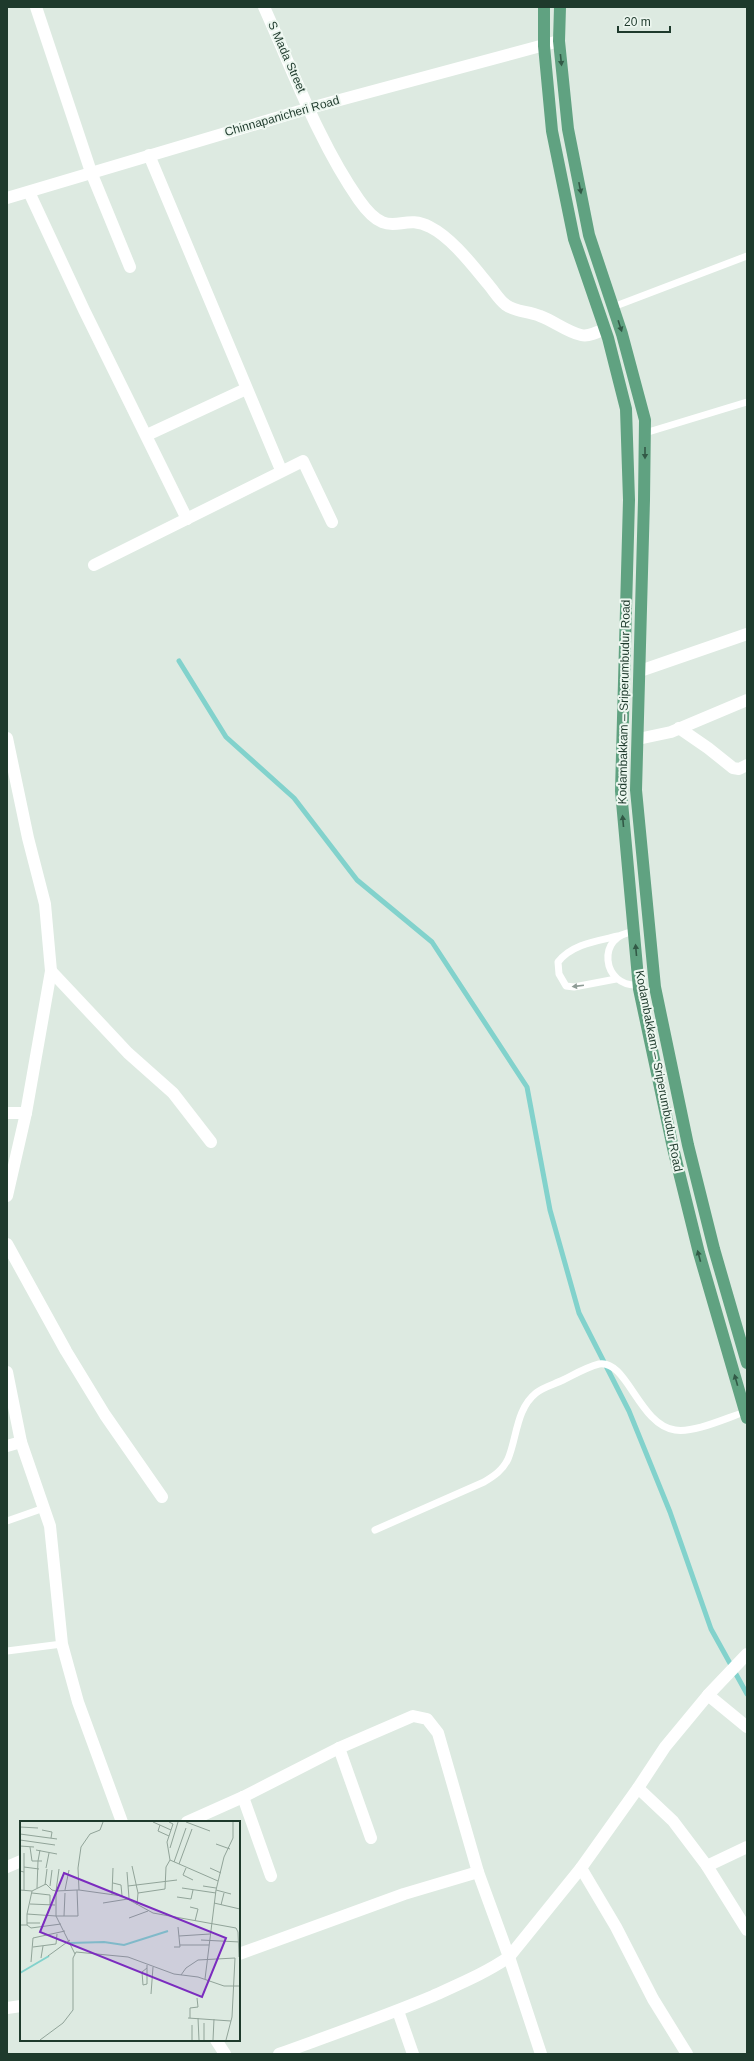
<svg xmlns="http://www.w3.org/2000/svg" width="754" height="2061" viewBox="0 0 754 2061" font-family="Helvetica,sans-serif">
<style>
.lines{fill:none;stroke-linecap:round;stroke-linejoin:round}
.stream{stroke:#82d2cc;stroke-width:5}
.service{stroke:#fff;stroke-width:7}
.minor{stroke:#fff;stroke-width:12}
.tertiary{stroke:#fff;stroke-width:12}
.primary{stroke:#60a281;stroke-width:12}
.oneway{fill:#325946}
.oneway2{fill:#8e9c96}
.labels{text-anchor:middle;stroke-width:4;stroke-linejoin:round;paint-order:stroke}
.street-label{font-size:12px;fill:#1e3a2c;stroke:#edf7f0}
.inset-river{fill:none;stroke:#82d2cc;stroke-width:2}
.inset-road{fill:none;stroke:#91a499;stroke-width:1}
.view{fill:#7b2cbf;fill-opacity:0.15;stroke:#7b2cbf;stroke-width:2}
.inset-edge{fill:none;stroke:#1e3a2c;stroke-width:2}
</style>
<rect width="100%" height="100%" fill="#ddeae1"/>
<g class="lines">
<path class="stream" d="M179,661L226,737L294,798L357,880L432,942L527,1087L550,1210L579,1313L629,1411L670,1512L711,1629L747,1694"/>
<g class="service">
<path d="M613,307L747,256"/>
<path d="M645,433L747,402"/>
<path d="M634,932C596,934 601,988 639,985"/>
<path d="M616,979L574,987L566,986L559,974L558,962C572,944 597,941 618,936"/>
<path d="M7,1521L44,1508"/>
<path d="M375,1530L484,1482C494,1476 503,1470 508,1459C517,1438 516,1409 536,1393C543,1387 555,1384 563,1380C575,1374 587,1367 599,1364C627,1359 639,1425 675,1430C695,1433 726,1418 745,1412"/>
<path d="M7,1651L62,1644"/>
</g>
<g class="minor">
<path d="M36,7L91,172L130,267"/>
<path d="M264,7C293,71 319,143 359,200C390,244 400,211 430,227C452,238 473,266 488,284C494,291 499,300 506,305C515,312 529,311 540,316C554,321 567,332 581,335C589,337 598,332 604,329"/>
<path d="M149,155L281,470"/>
<path d="M29,192L84,310L187,519"/>
<path d="M147,435L246,389"/>
<path d="M94,565L303,461L332,522"/>
<path d="M640,671L747,634"/>
<path d="M679,728L708,748L733,768L739,769L747,765"/>
<path d="M7,738L28,838L45,904L51,971L26,1113L7,1196"/>
<path d="M638,739L671,732L747,700"/>
<path d="M51,971L128,1053L173,1093L211,1142"/>
<path d="M7,1113H26"/>
<path d="M7,1244L66,1351L105,1415L162,1497"/>
<path d="M7,1372L21,1442L50,1526L62,1644L78,1702L122,1822"/>
<path d="M7,1446L21,1442"/>
<path d="M708,1695L747,1727"/>
<path d="M339,1748L371,1838"/>
<path d="M638,1788L673,1821L707,1866L747,1930"/>
<path d="M243,1797L271,1876"/>
<path d="M187,1822L243,1797L339,1748L413,1716L427,1719L438,1733L478,1872L509,1957L581,1868L638,1788L665,1747L708,1695L747,1654"/>
<path d="M707,1866L747,1847"/>
<path d="M7,1867L21,1861"/>
<path d="M581,1868L616,1927L653,1999L687,2054"/>
<path d="M239,1954L404,1894L478,1872"/>
<path d="M7,2008L21,2006"/>
<path d="M398,2011L413,2054"/>
<path d="M216,2040L225,2054"/>
<path d="M279,2054C331,2035 383,2017 433,1996C459,1984 486,1973 509,1957L541,2054"/>
</g>
<path class="tertiary" d="M7,198L310,108L559,41"/>
<g class="primary">
<path d="M544,7V46L552,131L574,239L608,338L626,409L629,500L621,791L639,989L673,1148L699,1253L747,1418"/>
<path d="M560,7L559,41L568,129L589,235L622,334L645,420L644,500L636,790L655,987L688,1145L714,1249L747,1363"/>
</g>
</g>
<defs><path id="oneway-solid" d="M-6-.8H1V-3.2L6.5 0L1 3.2V.8H-6Z"/></defs>
<g class="oneway">
<use href="#oneway-solid" transform="translate(561 60) rotate(84)"/>
<use href="#oneway-solid" transform="translate(580 188) rotate(79)"/>
<use href="#oneway-solid" transform="translate(620 326) rotate(72)"/>
<use href="#oneway-solid" transform="translate(645 453) rotate(90)"/>
<use href="#oneway-solid" transform="translate(623 821) rotate(-95)"/>
<use href="#oneway-solid" transform="translate(636 950) rotate(-95)"/>
<use href="#oneway-solid" transform="translate(699 1256) rotate(-105)"/>
<use href="#oneway-solid" transform="translate(736 1380) rotate(-106)"/>
</g>
<use class="oneway2" href="#oneway-solid" transform="translate(578 986) rotate(173)"/>
<g class="labels">
<g class="street-label">
<text transform="translate(287 57) rotate(66)" y="4">S Mada Street</text>
<text transform="translate(282 116) rotate(-16)" y="4">Chinnapanicheri Road</text>
<text transform="translate(624 702) rotate(-89)" y="4">Kodambakkam – Sriperumbudur Road</text>
<text transform="translate(659 1071) rotate(79)" y="4">Kodambakkam – Sriperumbudur Road</text>
</g>
</g>
<g transform="translate(20 1821)">
<rect width="220" height="220" fill="#ddeae1"/>
<path class="inset-river" d="M50,122L84,121L104,124L148,110M0,152L29,135"/>
<path class="inset-road" d="M133,1L151,9M149,1L153,3L147,21L150,39L198,60M166,1L190,10M140,4L138,10L149,15M0,6L18,7M22,9L32,11L31,17M0,13L37,18M0,19L35,24M196,23L210,28M0,25L14,26M10,26L12,40H18L20,29M150,27L158,1M16,29L37,33M154,41L166,7M159,43L172,8M112,45L118,72L117,84M4,46V32M26,47L29,32M166,47L163,54L173,59M190,47L201,52M39,48L36,70L57,69M0,50L4,51V46L19,48M107,51L109,77M93,62L101,64L102,75M25,64L27,48M30,65L32,49M108,65L157,59M183,65L196,67M17,67L18,40H22M162,67L196,72M0,69L12,70L7,93L36,95V70L32,69L26,63L12,70M4,69V51M45,69L49,49M59,69L102,75L133,92L216,107L218,111L219,136M196,69L211,73M12,72L30,74V84M118,72L145,68L146,46L150,39M92,73L93,47M157,76L171,78L173,69M83,82L108,78M194,82L220,88M10,83L35,84M201,84L204,72M170,86L178,88L175,100M44,95L45,72M109,97L128,90M7,102H20M0,104H7V93M7,104L11,107L41,103M159,115L190,113M181,119L220,121M160,124H189M13,126L36,123L37,113M154,126H160L158,106M55,133L36,95H58L57,69H59L58,47L61,26L70,13L80,9L83,1M28,135L50,119M21,137L23,125M11,141L13,117L45,110M127,147L122,151L123,164L127,163V144M161,154L166,147L178,139L215,137M185,158L196,69L204,36L213,17V1M131,173L133,146M0,187V200M168,197L211,200M170,197V187L178,186L177,177M178,197L179,219M20,219L43,202L53,189V137L56,131L108,136L154,153L178,156L204,165H220M172,219V204M184,219V202M193,219L194,198M206,219L212,196L215,137"/>
<path class="view" d="M44,52L206,117L182,176L20,111Z"/>
<rect width="220" height="220" class="inset-edge"/>
</g>
<rect width="754" height="2061" fill="none" stroke="#1e3a2c" stroke-width="16"/>
<path d="M618 26v6h52v-6" fill="none" stroke="#1e3a2c" stroke-width="2"/>
<text x="624" y="26" font-size="12" fill="#1e3a2c" stroke="#edf7f0" stroke-width="3" paint-order="stroke">20 m</text>
</svg>
